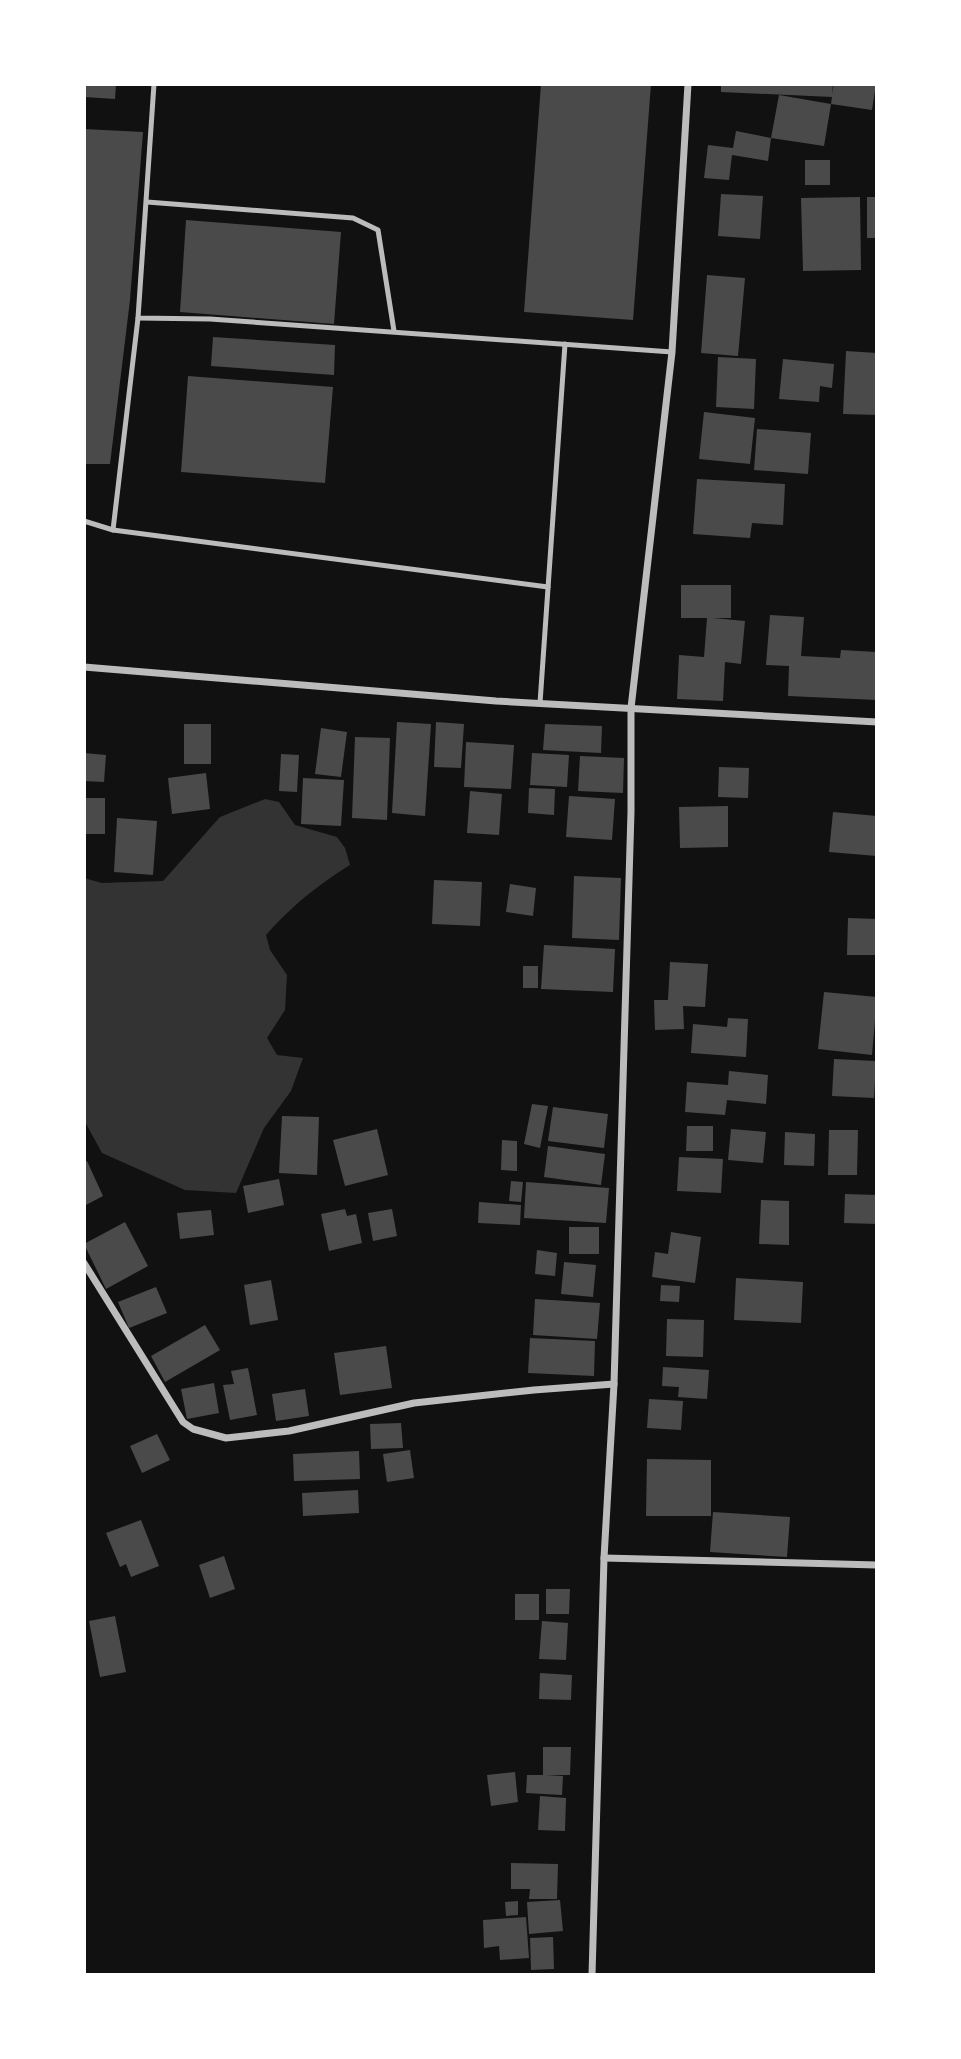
<svg xmlns="http://www.w3.org/2000/svg" width="961" height="2059" viewBox="0 0 961 2059" font-family="'Nunito Sans',sans-serif">
<style>
.water{fill:#333}
.building{fill:#4a4a4a}
.lines{fill:none;stroke-linecap:round;stroke-linejoin:round}
.service{stroke:#bcbcbc;stroke-width:5}
.minor{stroke:#bcbcbc;stroke-width:7}
</style>
<rect width="100%" height="100%" fill="#111"/>
<path class="water" d="M265,799L279,802L295,825L337,837L345,848L350,865C315,887 293,905 266,935L270,950L287,975L285,1010L267,1038L277,1055L303,1058L291,1091L264,1128L236,1193L185,1190L102,1153L84,1120V878L102,883L163,881L220,817Z"/>
<g class="building">
<path d="M84,84H116L115,99L84,97Z"/>
<path d="M541,84H651L633,320L524,312Z"/>
<path d="M721,84H833L832,94L834,84H876L872,110L831,104L832,97L721,92Z"/>
<path d="M779,95L831,104L824,146L771,138L768,161L732,155L729,180L704,178L708,145L733,148L736,131L771,138Z"/>
<path d="M84,129L143,132L130,300L110,464H84Z"/>
<rect x="805" y="160" width="25" height="25"/>
<path d="M721,194L763,196L760,239L718,236Z"/>
<path d="M860,197L861,270L803,271L801,198Z"/>
<rect x="867" y="197" width="10" height="41"/>
<path d="M186,220L341,232L334,324L180,312Z"/>
<path d="M707,275L745,278L738,356L701,353Z"/>
<path d="M213,337L335,345L334,375L211,366Z"/>
<path d="M846,351L877,353V415L843,414Z"/>
<path d="M718,357L756,359L754,409L716,407Z"/>
<path d="M783,359L834,364L832,388L820,386L819,402L779,399Z"/>
<path d="M188,376L333,387L325,483L181,472Z"/>
<path d="M704,412L755,418L750,464L699,459Z"/>
<path d="M757,429L811,433L808,474L754,470Z"/>
<path d="M697,479L785,484L783,525L752,523L750,538L693,534Z"/>
<path d="M681,585H731V618H713L745,621L741,664L725,662L723,701L677,699L679,655L704,657L707,618H681Z"/>
<path d="M770,615L804,617L801,656L840,658L841,650L877,652V700L788,696L789,666L766,665Z"/>
<path d="M397,722L431,724L425,816L392,813Z"/>
<path d="M436,722L464,724L461,768L434,767Z"/>
<rect x="184" y="724" width="27" height="40"/>
<path d="M545,724L602,726L601,753L543,750Z"/>
<path d="M321,728L347,732L341,777L315,774Z"/>
<path d="M355,737L390,738L387,820L352,818Z"/>
<path d="M466,742L514,745L511,789L464,787Z"/>
<path d="M84,753L106,755L104,782L84,781Z"/>
<path d="M532,753L569,755L567,787L530,785Z"/>
<path d="M281,754L299,755L297,792L279,791Z"/>
<path d="M580,756L624,758L623,793L578,791Z"/>
<path d="M719,767L749,768L748,798L718,797Z"/>
<path d="M206,773L210,809L172,814L168,778Z"/>
<path d="M303,778L344,780L341,826L301,824Z"/>
<path d="M529,788L555,789L554,815L528,813Z"/>
<path d="M470,791L502,794L499,835L467,833Z"/>
<path d="M569,796L615,799L612,840L566,837Z"/>
<rect x="84" y="798" width="21" height="36"/>
<path d="M728,806V847L680,848L679,807Z"/>
<path d="M833,812L877,816V856L829,852Z"/>
<path d="M117,818L157,821L153,875L114,872Z"/>
<path d="M574,876L621,878L619,940L572,938Z"/>
<path d="M434,880L482,882L480,926L432,924Z"/>
<path d="M510,884L536,888L533,916L506,912Z"/>
<path d="M848,918L877,919V955H847Z"/>
<path d="M544,945L615,949L613,992L541,989Z"/>
<path d="M670,962L708,964L705,1007L683,1006L684,1029L655,1030L654,1000H668Z"/>
<rect x="523" y="966" width="15" height="22"/>
<path d="M824,992L877,997L872,1055L818,1049Z"/>
<path d="M728,1018L748,1019L746,1057L691,1053L693,1024L727,1027Z"/>
<path d="M834,1059L876,1061L874,1098L832,1096Z"/>
<path d="M729,1071L768,1075L766,1104L727,1100L725,1115L685,1112L687,1082L728,1085Z"/>
<path d="M532,1104L548,1106L540,1148L524,1144Z"/>
<path d="M553,1107L608,1114L604,1148L548,1141Z"/>
<path d="M282,1116L319,1117L317,1175L279,1173Z"/>
<path d="M687,1126H713V1151H686Z"/>
<path d="M377,1129L388,1175L345,1186L333,1140Z"/>
<path d="M731,1129L766,1132L763,1163L728,1160Z"/>
<path d="M829,1130H858L857,1175H828Z"/>
<path d="M785,1132L815,1134L814,1166L784,1165Z"/>
<path d="M502,1140L517,1141V1171L501,1170Z"/>
<path d="M548,1146L605,1154L601,1185L544,1177Z"/>
<path d="M679,1157L723,1159L721,1193L677,1191Z"/>
<path d="M87,1161L103,1196L84,1206V1163Z"/>
<path d="M279,1179L284,1205L248,1213L243,1186Z"/>
<path d="M511,1181L523,1182L521,1202L509,1201Z"/>
<path d="M526,1182L609,1188L606,1223L524,1218Z"/>
<path d="M845,1194L877,1195V1224L844,1223Z"/>
<path d="M761,1200L789,1201V1245L759,1244Z"/>
<path d="M479,1202L521,1205L520,1225L478,1223Z"/>
<path d="M345,1209L347,1216L356,1214L362,1243L329,1251L321,1214Z"/>
<path d="M392,1209L397,1236L373,1241L368,1213Z"/>
<path d="M211,1210L214,1235L180,1239L177,1213Z"/>
<path d="M125,1222L148,1266L106,1289L84,1244Z"/>
<rect x="569" y="1227" width="30" height="27"/>
<path d="M671,1232L701,1237L695,1283L652,1277L655,1252L668,1254Z"/>
<path d="M537,1250L557,1253L555,1276L535,1274Z"/>
<path d="M564,1262L596,1265L593,1297L561,1294Z"/>
<path d="M736,1278L803,1282L801,1323L734,1320Z"/>
<path d="M271,1280L278,1320L250,1325L244,1285Z"/>
<path d="M661,1285L680,1286L679,1302L660,1301Z"/>
<path d="M156,1287L167,1313L129,1328L118,1302Z"/>
<path d="M535,1299L600,1303L597,1339L533,1335Z"/>
<path d="M667,1319L704,1320L703,1357L666,1356Z"/>
<path d="M205,1325L220,1350L165,1382L151,1356Z"/>
<path d="M530,1338L595,1341L594,1376L528,1373Z"/>
<path d="M386,1346L392,1388L340,1395L334,1353Z"/>
<path d="M663,1367L709,1370L707,1399L678,1397L679,1387L662,1386Z"/>
<path d="M248,1368L257,1415L230,1420L223,1385L234,1384L231,1371Z"/>
<path d="M214,1383L219,1413L187,1419L181,1389Z"/>
<path d="M305,1389L309,1416L276,1421L272,1394Z"/>
<path d="M649,1399L683,1401L681,1430L647,1428Z"/>
<path d="M401,1423L403,1448L371,1449L370,1424Z"/>
<path d="M157,1434L170,1460L142,1473L130,1446Z"/>
<path d="M410,1450L414,1478L387,1482L383,1454Z"/>
<path d="M359,1451L360,1479L294,1481L293,1454Z"/>
<path d="M647,1459L711,1460V1516H646Z"/>
<path d="M358,1490L359,1513L303,1516L302,1493Z"/>
<path d="M713,1512L790,1517L787,1557L710,1552Z"/>
<path d="M141,1520L159,1566L131,1577L126,1564L120,1567L106,1533Z"/>
<path d="M224,1556L235,1589L210,1598L199,1565Z"/>
<path d="M546,1589H570L569,1614H546Z"/>
<rect x="515" y="1594" width="24" height="26"/>
<path d="M115,1616L126,1672L100,1677L89,1621Z"/>
<path d="M542,1621L568,1623L566,1660L539,1659Z"/>
<path d="M540,1673L572,1675L571,1700L539,1699Z"/>
<path d="M543,1747H571L570,1775H546L563,1776L562,1795L526,1793L527,1775H543Z"/>
<path d="M515,1772L518,1802L491,1806L487,1775Z"/>
<path d="M540,1796L566,1798L565,1831L538,1830Z"/>
<path d="M511,1863L558,1864L557,1899H529L530,1889H511Z"/>
<path d="M560,1900L563,1931L529,1934L527,1902Z"/>
<path d="M518,1901V1915L506,1916L505,1902Z"/>
<path d="M526,1917L529,1958L500,1960L499,1946L484,1948L483,1920Z"/>
<path d="M553,1937L554,1969L531,1970L530,1938Z"/>
</g>
<g class="lines">
<g class="service">
<path d="M154,84L138,318L210,319L672,352"/>
<path d="M147,202L353,218L378,230L394,331"/>
<path d="M84,521L113,530L548,587"/>
<path d="M113,530L138,318"/>
<path d="M540,703L565,344"/>
</g>
<g class="minor">
<path d="M84,667L496,701L877,722"/>
<path d="M84,1263L183,1422L193,1429L226,1438L289,1431L414,1403L534,1390L614,1384"/>
<path d="M604,1558L877,1565"/>
<path d="M592,1975L604,1558L614,1384L631,812V708L672,352L688,84"/>
</g>
</g>
<rect width="961" height="2059" fill="none" stroke="#ffffff" stroke-width="172"/>
</svg>
